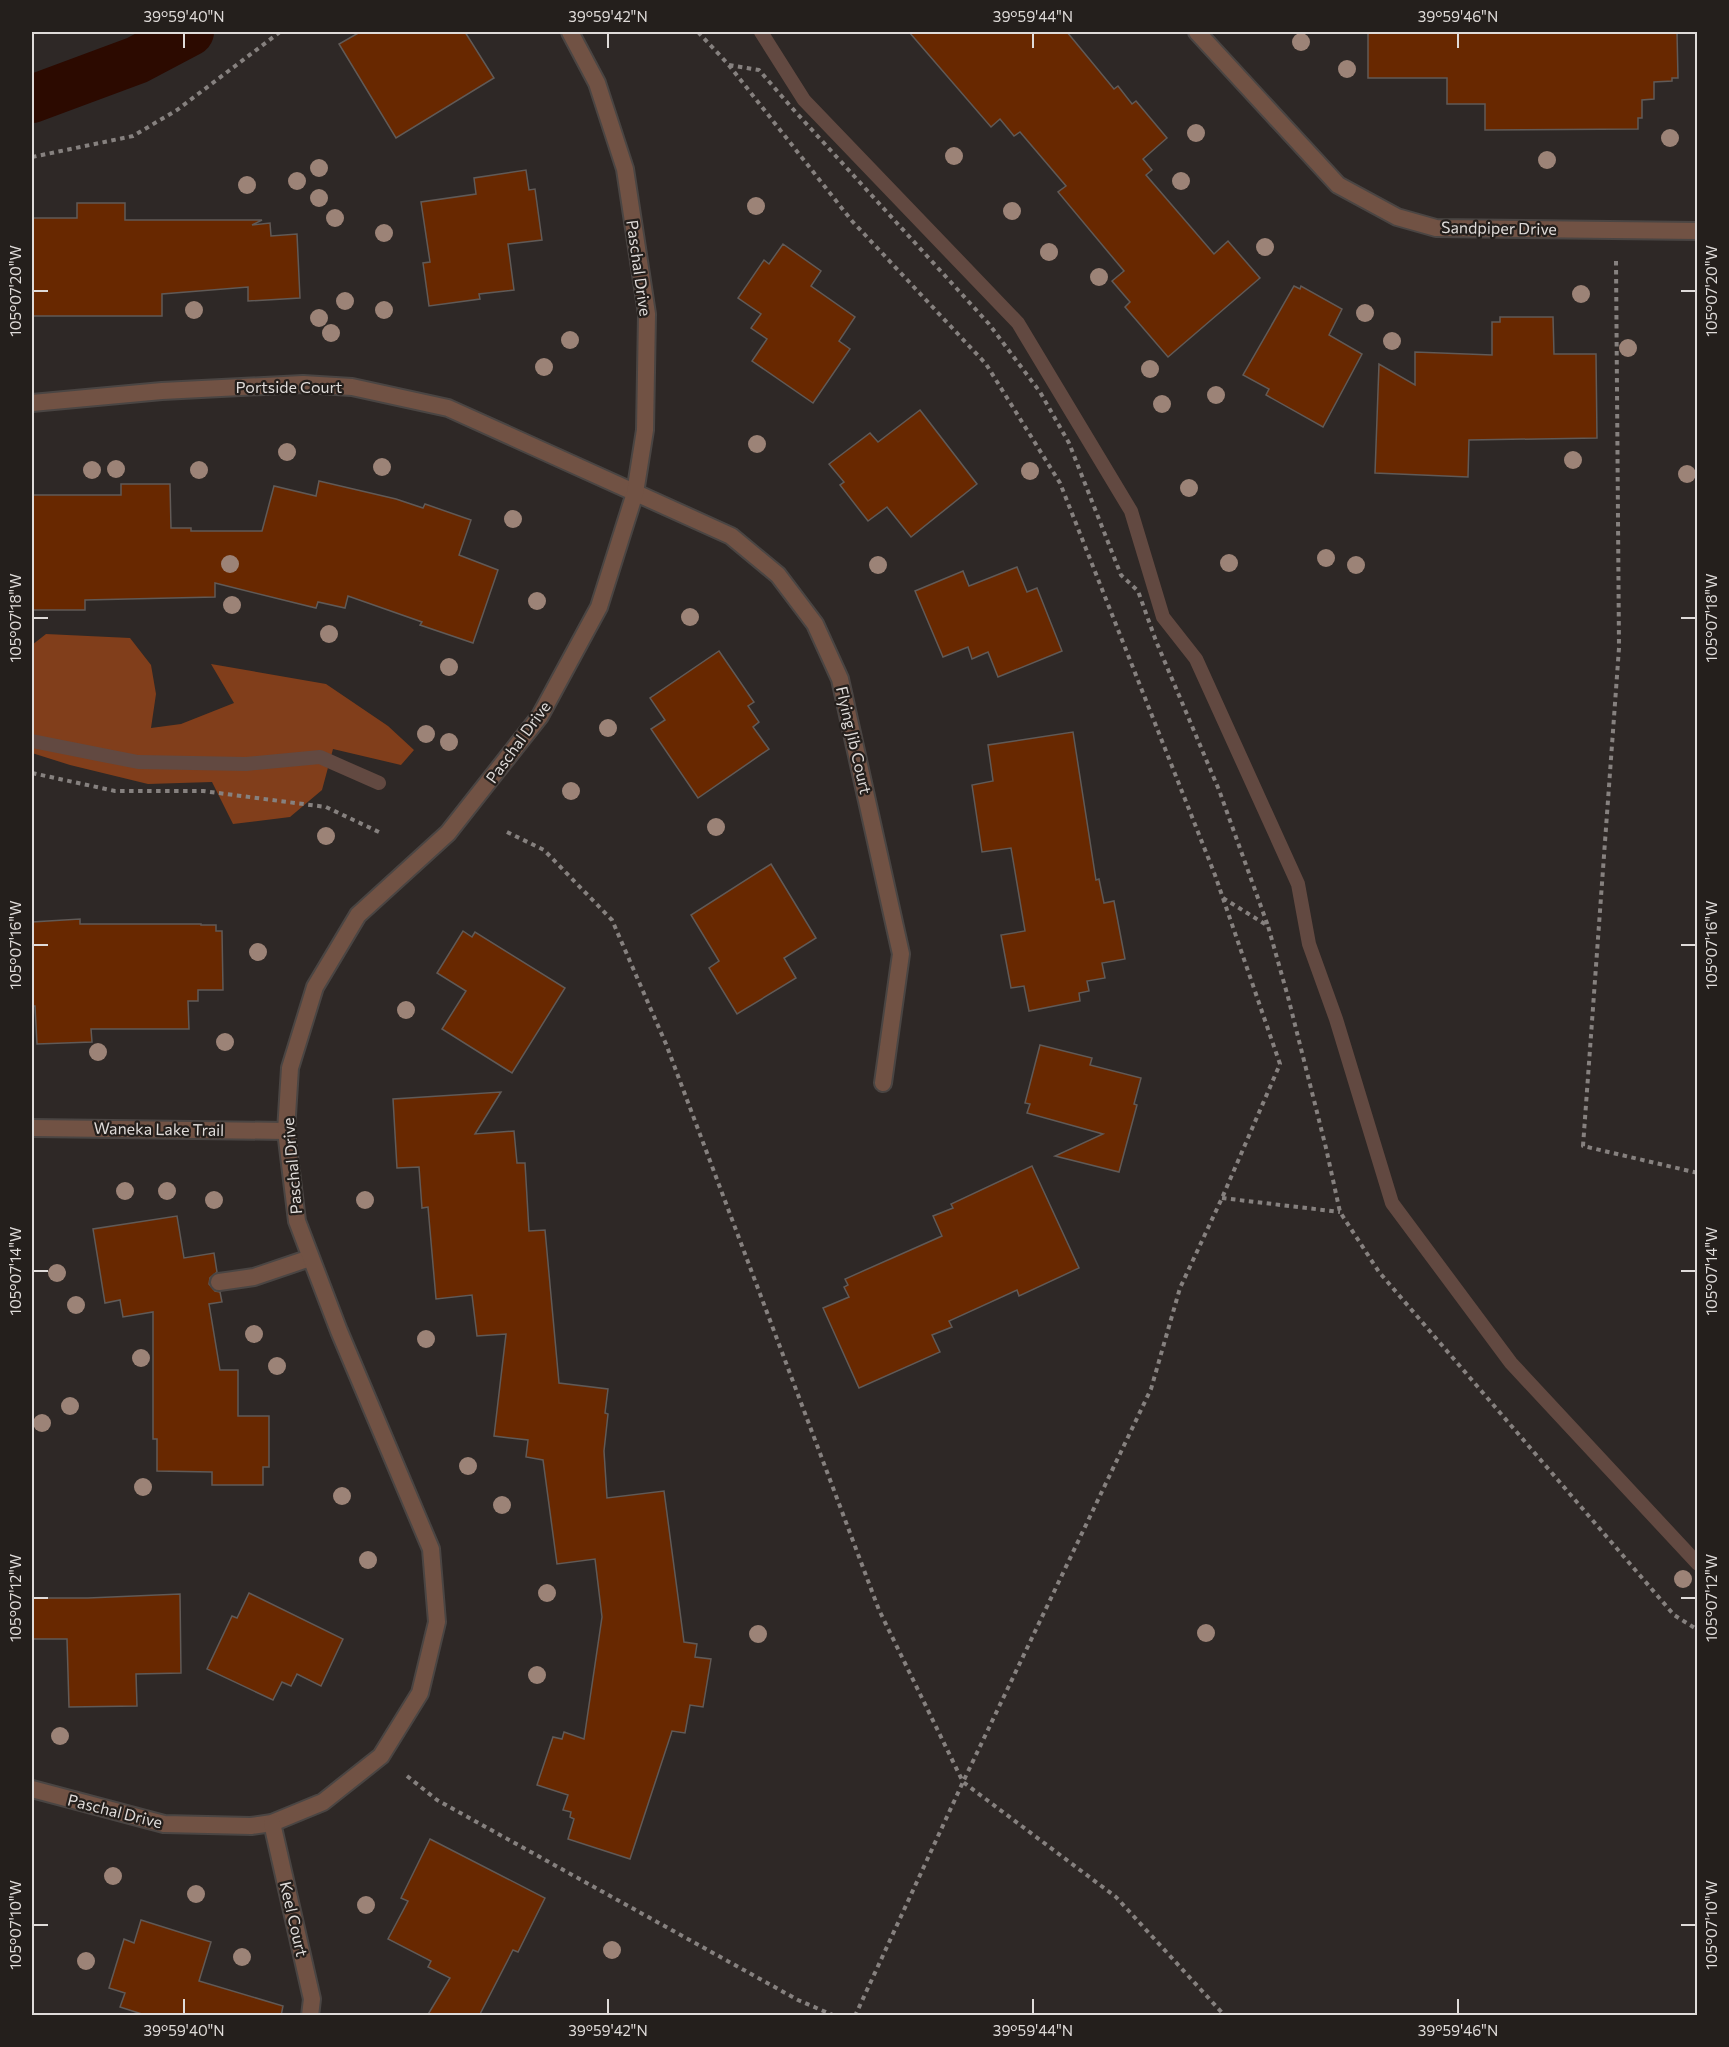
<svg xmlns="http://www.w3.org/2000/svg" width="1729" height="2047" viewBox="0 0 1729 2047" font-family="Commissioner,sans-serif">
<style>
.forest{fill:#813e1b}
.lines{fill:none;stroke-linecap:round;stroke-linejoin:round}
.stream{stroke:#624941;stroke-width:14}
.canal{stroke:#2c0a00;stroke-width:48}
.building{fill:#682800;stroke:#605a57;stroke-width:1.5}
.service-casing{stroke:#4a4543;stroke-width:20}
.minor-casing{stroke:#4a4543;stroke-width:20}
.path{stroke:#86817f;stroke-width:4;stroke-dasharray:4.5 4.5;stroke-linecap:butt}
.service{stroke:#715244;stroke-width:16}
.minor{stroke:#715244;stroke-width:16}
.tree{fill:#9c8377}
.ticks{fill:none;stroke:#dfdbd9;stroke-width:2}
.labels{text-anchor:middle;stroke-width:4.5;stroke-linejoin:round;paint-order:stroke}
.street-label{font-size:16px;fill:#dfdbd9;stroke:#241f1c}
.neatline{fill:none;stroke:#dfdbd9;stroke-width:2}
.ticks-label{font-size:15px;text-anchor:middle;fill:#dfdbd9}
</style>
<rect width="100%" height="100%" fill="#2e2826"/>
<path class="forest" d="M46,634L130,638L151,665L156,694L151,728L181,724L234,703L211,664L326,684L388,726L414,750L401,765L333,749L322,790L290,817L233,824L212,782L148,784L70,765L32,753V645Z"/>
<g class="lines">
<g class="stream">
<path d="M761,32L804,100L1018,323L1131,511L1163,617L1196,659L1298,884L1309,944L1336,1019L1392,1203L1511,1363L1698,1564"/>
<path d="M32,741L138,762L246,764L320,757L379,783"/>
</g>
<path class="canal" d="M32,99L137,60L190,32"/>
</g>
<g class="building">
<path d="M360,32H465L494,78L396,138L339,44Z"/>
<path d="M909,32H1067L1114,89L1118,86L1132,104L1136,101L1167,138L1143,159L1152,170L1146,175L1214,254L1228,241L1260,278L1168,357L1125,307L1130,302L1112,281L1124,271L1058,192L1066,186L1020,132L1014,136L1000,119L991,127Z"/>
<path d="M1368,32H1677L1678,78H1672V81L1654,82V99L1642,100V118H1638V129L1485,130V104H1447V78H1368Z"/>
<path d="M526,170L529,190L535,189L542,240L508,244L514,290L479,294L480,299L429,306L423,263L430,262L421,202L476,194L474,178Z"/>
<path d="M77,203H125V220H262L252,225L270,223L271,236L297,234L300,298L248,301V287L162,294V316H32V218H77Z"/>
<path d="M783,244L821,271L811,286L855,317L839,341L850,349L813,403L752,361L767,339L751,328L761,314L738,298L764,260L769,264Z"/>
<path d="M1294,286L1300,289L1301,286L1342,309L1329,335L1362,354L1323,427L1266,395L1269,389L1243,375Z"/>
<path d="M1500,317H1553L1554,354H1596L1597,438L1469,440L1468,477L1375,473L1379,364L1415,385V352L1492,355V322H1500Z"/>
<path d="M920,410L977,484L911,537L887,507L868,521L840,485L844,482L829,464L870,433L878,442Z"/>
<path d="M319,481L396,499L423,508L425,504L471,520L459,555L498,570L473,643L420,625L422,622L348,596L345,608L318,602L316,608L215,583V597L85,600V610H32V495H121V484H170L171,528H191V531H262L274,486L316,496Z"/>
<path d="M1017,567L1027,592L1037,588L1062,651L998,677L988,652L972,659L968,647L943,657L915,591L963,571L969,586Z"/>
<path d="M719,651L754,702L748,706L759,722L753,727L769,749L698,798L651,729L665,720L650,698Z"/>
<path d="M1073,732L1096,880L1099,879L1104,903L1114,901L1125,959L1102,963L1105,978L1087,981L1089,991L1079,993L1080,1001L1029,1011L1024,986L1011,988L1001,935L1025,931L1011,848L982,852L972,785L993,781L988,745Z"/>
<path d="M771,864L816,938L784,958L796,978L737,1014L709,968L719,961L691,915Z"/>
<path d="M80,919V924H201V925H216V931H222L223,990H198V1001H188L189,1029H91L92,1042L37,1044L35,1006H32V922Z"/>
<path d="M463,931L472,937L475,932L565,988L512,1073L442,1029L466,991L437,973Z"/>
<path d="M1040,1045L1092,1058L1090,1065L1141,1078L1134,1104L1137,1105L1119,1172L1055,1156L1103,1134L1027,1113L1030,1104L1025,1103Z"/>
<path d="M501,1092L475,1134L514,1131L517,1163H525L529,1231L545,1230L559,1383L608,1389L605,1413L608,1414L604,1451L607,1498L664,1491L684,1642L697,1644L695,1657L711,1659L703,1707L690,1705L685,1733L672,1731L630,1859L568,1839L574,1819L570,1817L571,1812L563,1810L568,1795L537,1785L553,1737L562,1739L564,1732L584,1739L602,1617L595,1559L557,1564L543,1460L526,1457L528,1440L494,1436L506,1334L477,1336L472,1295L436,1299L428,1207L422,1208L419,1167L397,1168L393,1099Z"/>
<path d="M1032,1166L1079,1268L1019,1296L1017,1290L949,1321L952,1327L932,1335L940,1352L859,1388L823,1308L849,1297L844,1287L848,1285L845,1279L942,1236L933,1216L953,1208L951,1204Z"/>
<path d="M177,1216L184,1258L214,1253L217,1272L210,1278L209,1284L215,1291L220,1292L222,1302L209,1304L220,1370H238V1416H269V1467H263V1485H212V1472L157,1471V1439H153V1312L123,1317L120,1300L105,1303L93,1229Z"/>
<path d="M249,1593L343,1639L321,1686L297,1674L291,1686L282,1682L273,1700L207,1669L232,1616L237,1618Z"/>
<path d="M180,1594L181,1673L136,1674L137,1706L69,1707L67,1639H32V1598H88Z"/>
<path d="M430,1839L545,1898L518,1952L513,1950L479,2016H427L450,1978L428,1967L431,1961L388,1939L408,1901L401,1898Z"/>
<path d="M141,1920L211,1942L199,1981L283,2006L281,2016H148L120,2007L125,1993L109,1988L124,1939L134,1943Z"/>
</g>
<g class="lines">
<g class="service-casing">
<path id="service" d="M219,1282L254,1277L310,1258"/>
</g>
<g class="minor-casing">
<g id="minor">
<path d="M1197,32L1338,185L1397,217L1436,228L1698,231"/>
<path d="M32,403L162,391L303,384L352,387L448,408L731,536L778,575L815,624L840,679L901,954L883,1083"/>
<path d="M32,1128L286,1131"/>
<path d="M32,1789L164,1824L251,1826L272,1823L323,1802L381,1756L420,1693L437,1622L431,1549L339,1331L297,1221L286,1131L290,1068L315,987L358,915L448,833L540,716L599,607L635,493L645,430L647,314L625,169L597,83L570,32"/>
<path d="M272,1823L312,1999L310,2016"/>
</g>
</g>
<g class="path">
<path d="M698,32L728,64L852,221L986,364L1060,483L1215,875L1280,1064L1222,1198L1180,1288L1151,1389L963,1782L855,2016"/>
<path d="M729,65L759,70L792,108L989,324L1040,392L1069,443L1121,575L1138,591L1156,641L1219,790L1268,926"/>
<path d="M32,157L133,136L177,110L280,32"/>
<path d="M1616,261L1619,648L1583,1146L1698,1173"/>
<path d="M32,773L115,791H203L326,807L381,833"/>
<path d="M507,832L544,850L612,920L666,1044L879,1610L963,1782L1116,1897L1225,2016"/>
<path d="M1223,898L1268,926L1288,997L1326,1148L1340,1212L1379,1272L1674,1615L1698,1630"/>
<path d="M1222,1198L1340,1212"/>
<path d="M407,1776L437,1800L798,2000L835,2016"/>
</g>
<use href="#service" class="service"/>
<use href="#minor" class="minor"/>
</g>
<g class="tree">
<circle cx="1301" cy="42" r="9"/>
<circle cx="1347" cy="69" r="9"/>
<circle cx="1196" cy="133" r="9"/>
<circle cx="1670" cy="138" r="9"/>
<circle cx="954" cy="156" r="9"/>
<circle cx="1547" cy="160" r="9"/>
<circle cx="319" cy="168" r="9"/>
<circle cx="297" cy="181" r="9"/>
<circle cx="1181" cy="181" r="9"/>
<circle cx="247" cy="185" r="9"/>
<circle cx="319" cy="198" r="9"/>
<circle cx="756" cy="206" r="9"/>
<circle cx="1012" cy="211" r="9"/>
<circle cx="335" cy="218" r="9"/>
<circle cx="384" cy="233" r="9"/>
<circle cx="1265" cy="247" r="9"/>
<circle cx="1049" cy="252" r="9"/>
<circle cx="1099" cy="277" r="9"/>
<circle cx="1581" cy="294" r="9"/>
<circle cx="345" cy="301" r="9"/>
<circle cx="194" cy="310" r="9"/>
<circle cx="384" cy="310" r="9"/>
<circle cx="1365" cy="313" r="9"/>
<circle cx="319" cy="318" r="9"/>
<circle cx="331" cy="333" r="9"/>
<circle cx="570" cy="340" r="9"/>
<circle cx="1392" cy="341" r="9"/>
<circle cx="1628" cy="348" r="9"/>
<circle cx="544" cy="367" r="9"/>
<circle cx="1150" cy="369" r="9"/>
<circle cx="1216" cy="395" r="9"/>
<circle cx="1162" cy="404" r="9"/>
<circle cx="757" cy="444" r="9"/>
<circle cx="287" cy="452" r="9"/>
<circle cx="1573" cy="460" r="9"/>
<circle cx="382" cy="467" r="9"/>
<circle cx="116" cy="469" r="9"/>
<circle cx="92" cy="470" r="9"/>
<circle cx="199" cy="470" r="9"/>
<circle cx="1030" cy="471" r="9"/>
<circle cx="1687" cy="474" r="9"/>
<circle cx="1189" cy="488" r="9"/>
<circle cx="513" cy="519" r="9"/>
<circle cx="1326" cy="558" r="9"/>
<circle cx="1229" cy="563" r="9"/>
<circle cx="230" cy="564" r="9"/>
<circle cx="878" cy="565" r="9"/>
<circle cx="1356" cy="565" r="9"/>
<circle cx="537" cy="601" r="9"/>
<circle cx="232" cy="605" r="9"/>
<circle cx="690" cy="617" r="9"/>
<circle cx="329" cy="634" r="9"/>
<circle cx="449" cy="667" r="9"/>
<circle cx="608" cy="728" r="9"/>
<circle cx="426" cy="734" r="9"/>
<circle cx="449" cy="742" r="9"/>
<circle cx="571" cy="791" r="9"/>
<circle cx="716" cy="827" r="9"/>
<circle cx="326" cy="836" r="9"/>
<circle cx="258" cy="952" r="9"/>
<circle cx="406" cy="1010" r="9"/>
<circle cx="225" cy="1042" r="9"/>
<circle cx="98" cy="1052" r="9"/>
<circle cx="125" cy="1191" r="9"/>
<circle cx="167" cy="1191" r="9"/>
<circle cx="214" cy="1200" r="9"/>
<circle cx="365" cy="1200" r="9"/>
<circle cx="57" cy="1273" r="9"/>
<circle cx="76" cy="1305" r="9"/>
<circle cx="254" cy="1334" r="9"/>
<circle cx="426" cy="1339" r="9"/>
<circle cx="141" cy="1358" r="9"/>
<circle cx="277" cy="1366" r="9"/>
<circle cx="70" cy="1406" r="9"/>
<circle cx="42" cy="1423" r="9"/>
<circle cx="468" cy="1466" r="9"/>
<circle cx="143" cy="1487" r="9"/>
<circle cx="342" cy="1496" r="9"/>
<circle cx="502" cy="1505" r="9"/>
<circle cx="368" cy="1560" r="9"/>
<circle cx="1683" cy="1579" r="9"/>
<circle cx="547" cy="1593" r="9"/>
<circle cx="1206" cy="1633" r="9"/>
<circle cx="758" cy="1634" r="9"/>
<circle cx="537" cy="1675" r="9"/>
<circle cx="60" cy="1736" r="9"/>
<circle cx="113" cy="1876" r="9"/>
<circle cx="196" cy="1894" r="9"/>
<circle cx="366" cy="1905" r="9"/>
<circle cx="612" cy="1950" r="9"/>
<circle cx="242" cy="1957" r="9"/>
<circle cx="86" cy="1961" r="9"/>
</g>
<path class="ticks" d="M184,33V48M608,33V48M1033,33V48M1458,33V48M33,291H48M1681,291H1696M33,618H48M1681,618H1696M33,945H48M1681,945H1696M33,1271H48M1681,1271H1696M33,1598H48M1681,1598H1696M33,1925H48M1681,1925H1696M184,1999V2014M608,1999V2014M1033,1999V2014M1458,1999V2014"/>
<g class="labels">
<g class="street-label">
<text transform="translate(1499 228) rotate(1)" y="6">Sandpiper Drive</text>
<text transform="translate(639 268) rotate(82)" y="6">Paschal Drive</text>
<text x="289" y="393">Portside Court</text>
<text transform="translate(854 740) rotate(77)" y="6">Flying Jib Court</text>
<text transform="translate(518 742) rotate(-54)" y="6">Paschal Drive</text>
<text transform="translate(159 1129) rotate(1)" y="6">Waneka Lake Trail</text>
<text transform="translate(292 1166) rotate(-95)" y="6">Paschal Drive</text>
<text transform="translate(115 1811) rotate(14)" y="6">Paschal Drive</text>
<text transform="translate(294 1919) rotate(77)" y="6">Keel Court</text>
</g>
</g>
<rect width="1729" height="2047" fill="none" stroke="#241f1c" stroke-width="66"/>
<rect x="33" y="33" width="1663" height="1981" class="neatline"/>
<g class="ticks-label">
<text x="184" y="22">39°59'40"N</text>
<text x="608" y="22">39°59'42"N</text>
<text x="1033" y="22">39°59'44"N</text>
<text x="1458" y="22">39°59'46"N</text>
<text transform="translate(1712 291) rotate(-90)" y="5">105°07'20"W</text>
<text transform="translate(16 291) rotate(-90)" y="5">105°07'20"W</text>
<text transform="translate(1712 618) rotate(-90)" y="5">105°07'18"W</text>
<text transform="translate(16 618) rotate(-90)" y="5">105°07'18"W</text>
<text transform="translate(1712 945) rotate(-90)" y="5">105°07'16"W</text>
<text transform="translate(16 945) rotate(-90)" y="5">105°07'16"W</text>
<text transform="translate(1712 1271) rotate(-90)" y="5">105°07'14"W</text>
<text transform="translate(16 1271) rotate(-90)" y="5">105°07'14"W</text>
<text transform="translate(1712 1598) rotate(-90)" y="5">105°07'12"W</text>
<text transform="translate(16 1598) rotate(-90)" y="5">105°07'12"W</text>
<text transform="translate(1712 1925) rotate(-90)" y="5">105°07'10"W</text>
<text transform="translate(16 1925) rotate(-90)" y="5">105°07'10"W</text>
<text x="184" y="2036">39°59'40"N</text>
<text x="608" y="2036">39°59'42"N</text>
<text x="1033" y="2036">39°59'44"N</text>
<text x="1458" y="2036">39°59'46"N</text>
</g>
</svg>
